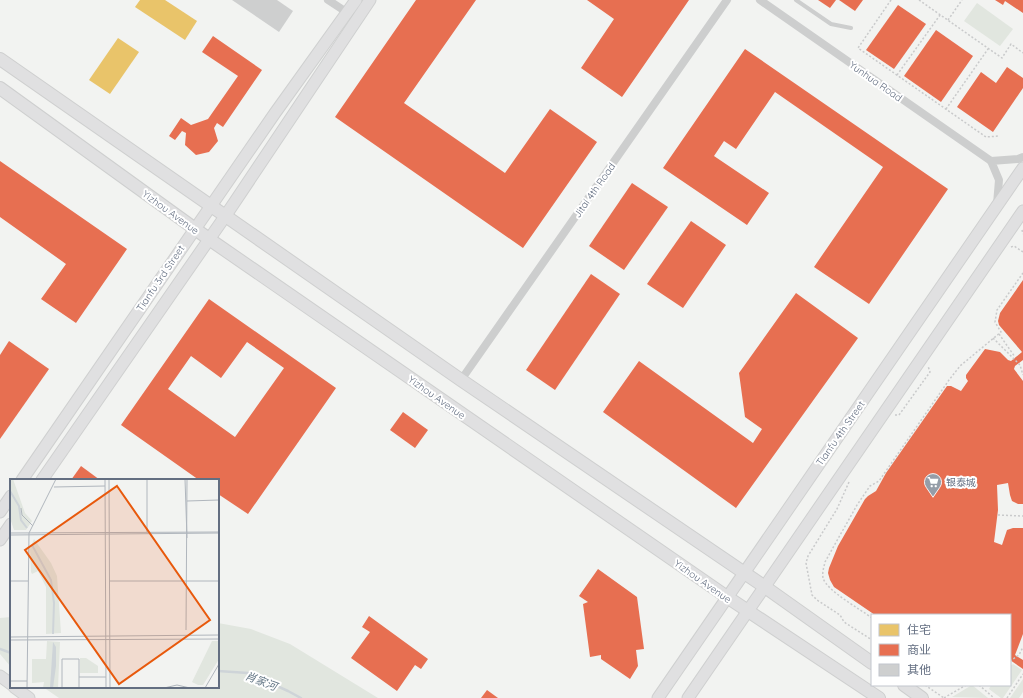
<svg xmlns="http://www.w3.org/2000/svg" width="1023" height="698" viewBox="0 0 1023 698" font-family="Quicksand,'Noto Sans SC',sans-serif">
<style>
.green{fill:#e1e6df}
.homes{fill:#e9c46a}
.shops{fill:#e76f51;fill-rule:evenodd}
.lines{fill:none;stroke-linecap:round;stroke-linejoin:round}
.stream{stroke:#ced4d8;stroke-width:2.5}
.building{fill:#cecfcf}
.secondary-casing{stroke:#cfd0d0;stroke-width:13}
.primary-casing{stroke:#cecfcf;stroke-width:14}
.path{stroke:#c9cacb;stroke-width:1.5;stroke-dasharray:2 2;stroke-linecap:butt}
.lane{stroke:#cdcece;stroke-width:4}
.street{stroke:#cdcece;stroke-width:8}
.secondary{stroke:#e0e0e1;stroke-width:11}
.primary{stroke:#e0e0e1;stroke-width:12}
.labels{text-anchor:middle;stroke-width:4;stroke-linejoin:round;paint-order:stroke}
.street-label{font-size:10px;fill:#636e81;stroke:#fff}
.poi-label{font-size:10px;fill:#636e81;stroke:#fff;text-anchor:start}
.water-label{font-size:11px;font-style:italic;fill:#637685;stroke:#fff}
.inset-river{fill:none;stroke:#ced4d8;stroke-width:2}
.inset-road{fill:none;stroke:#b0b6bd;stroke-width:1}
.view{fill:#e8590c;fill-opacity:0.15;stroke:#e8590c;stroke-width:2}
.inset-edge{fill:none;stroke:#636e81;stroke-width:2}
</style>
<rect width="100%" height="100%" fill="#f2f3f1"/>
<g class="green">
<path d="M977,3L1013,29L1000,46L964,21Z"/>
<path d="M11,617V667L0,654V618Z"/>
<path d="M218,623L251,629L290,644L378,698H59L43,687H218Z"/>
<path d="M1013,664L1022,670L1003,698H1001L989,689L991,685H1010V666Z"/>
<path d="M1023,679V692L1019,698H1010Z"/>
<path d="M972,685L988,698L952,697Z"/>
</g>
<g class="homes">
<path d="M140,0H165L197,21L185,40L135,7Z"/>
<path d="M118,38L139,52L110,94L89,80Z"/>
</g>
<g class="shops">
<path d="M416,0H476L404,103L505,173L550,109L597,142L523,248L335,117Z"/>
<path d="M587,0H689L622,97L581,68L614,19Z"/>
<path d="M818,0H836L830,8Z"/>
<path d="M839,0H863L855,11Z"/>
<path d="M995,0H1023V13L1005,1L1003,5Z"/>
<path d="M898,5L926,24L894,69L866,50Z"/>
<path d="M936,30L973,56L941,102L904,76Z"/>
<path d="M213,36L262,70L223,127L217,123L214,128L218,141L209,152L196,155L185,145L186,133L182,131L175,140L169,136L181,118L191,125L208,119L238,76L202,52Z"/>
<path d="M745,49L948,189L869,304L814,267L883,167L775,92L736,149L724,141L714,156L769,193L747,225L663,168Z"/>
<path d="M1007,67L1023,78V88L993,132L957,107L981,72L996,83Z"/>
<path d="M0,161L127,249L76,323L41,299L66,264L0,217Z"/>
<path d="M632,183L668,207L624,270L589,246Z"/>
<path d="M691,221L726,245L683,308L647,284Z"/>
<path d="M591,274L620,294L555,390L526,370Z"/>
<path d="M1023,280V360L1015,366L1014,369L1023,381V504H1018L1012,501L1010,495L1008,483L997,485L998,510L994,542L1002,545L1007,530L1013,528H1023V634L1015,655L1023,660V669L1010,660V615H875L834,587L830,580L828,573L829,568L838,546L865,499L868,496L876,491L886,473L947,386H951L961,391L968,381L966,378V375L985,349L1000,352L1008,360L1011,361L1022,352L999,325L998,321L1000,313Z"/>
<path d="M796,293L858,338L736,508L603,412L639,361L753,443L762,429L745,417L739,373Z"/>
<path d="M209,299L336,388L248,514L218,494V480H199L121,425ZM247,342L284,368L235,437L168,389L191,356L221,378Z"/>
<path d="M9,341L49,369L0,439V355Z"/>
<path d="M403,412L428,430L415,448L390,430Z"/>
<path d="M81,466L100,480H71Z"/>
<path d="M598,569L637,597L644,649L636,650L638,666L630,679L601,659V655L590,657L583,604L588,602L579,596Z"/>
<path d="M369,616L428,659L421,669L415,665L397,691L351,658L370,632L362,627Z"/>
<path d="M487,690L498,698H481Z"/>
</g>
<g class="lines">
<g class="stream">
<path d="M0,649L11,653"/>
<path d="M218,671L248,673L288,691L301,698"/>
</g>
</g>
<path class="building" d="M232,0H277L293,11L279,32Z"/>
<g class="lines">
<g class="secondary-casing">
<g id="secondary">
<path d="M22,480L275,113L356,0"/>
<path d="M42,480L226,215L370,0"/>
<path d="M0,512L11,496"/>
<path d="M0,540L11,524"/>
<path d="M0,676L11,684"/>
<path d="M14,687L29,698"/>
<path d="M658,698L1023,168"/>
<path d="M688,698L1023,211"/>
</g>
</g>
<g class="primary-casing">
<g id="primary">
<path d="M0,59L461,380L765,587L872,663"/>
<path d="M0,88L209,239L727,597L879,698"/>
<path d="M904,685L922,698"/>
</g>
</g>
<g class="path">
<path d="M891,0L858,48L986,137L999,136"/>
<path d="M919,0L1002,58L1011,44L1023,53"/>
<path d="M948,20L962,0"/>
<path d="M897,75L940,15"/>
<path d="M946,109L988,49"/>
<path d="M1022,230L1023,234"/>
<path d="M1011,247L1014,246L1023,252"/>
<path d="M999,334L1015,357"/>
<path d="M993,338L1020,365L1023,375"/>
<path d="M895,415H899L930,372L928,366"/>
<path d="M849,482L837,509L808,556L806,563L812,595L817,600L840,615L844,622L872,640"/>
<path d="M998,515L1023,516"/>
<path d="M872,618C860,609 827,591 823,578C822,572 824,567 825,562L857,505L870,486L879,481L949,380L960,366L1001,332L995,322L997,310L1023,273"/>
<path d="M1010,661L1019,655L1023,647"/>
<path d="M925,685L944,698"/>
<path d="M979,685L994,698"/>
<path d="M944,698L966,685"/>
<path d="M1007,698L1023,674"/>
</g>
<path class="lane" d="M796,0L831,24L851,28"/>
<g class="street">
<path d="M328,0L357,19"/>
<path d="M760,0L991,161"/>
<path d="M997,204L999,180L991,161L1018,159L1023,157"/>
<path d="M461,380L727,0"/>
</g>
<use href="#secondary" class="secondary"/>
<use href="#primary" class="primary"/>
</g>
<defs>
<g id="supermarket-pin" transform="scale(0.9)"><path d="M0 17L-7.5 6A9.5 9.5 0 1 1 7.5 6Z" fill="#959da8" stroke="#fff"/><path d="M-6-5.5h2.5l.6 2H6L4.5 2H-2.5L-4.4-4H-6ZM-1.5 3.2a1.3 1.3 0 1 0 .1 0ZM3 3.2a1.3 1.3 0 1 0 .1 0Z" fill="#fff"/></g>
</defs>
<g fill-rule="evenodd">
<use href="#supermarket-pin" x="933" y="482"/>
</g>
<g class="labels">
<g class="street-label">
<text transform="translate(876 81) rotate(35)" y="4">Yunhua Road</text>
<text transform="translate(594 190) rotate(-55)" y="4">Jitai 4th Road</text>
<text transform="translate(171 212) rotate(36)" y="4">Yizhou Avenue</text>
<text transform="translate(160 278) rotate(-56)" y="4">Tianfu 3rd Street</text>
<text transform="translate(437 397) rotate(35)" y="4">Yizhou Avenue</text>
<text transform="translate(840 433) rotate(-55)" y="4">Tianfu 4th Street</text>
<text transform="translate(703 581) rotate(35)" y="4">Yizhou Avenue</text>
</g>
<g class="poi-label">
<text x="946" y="486">银泰城</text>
</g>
<g class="water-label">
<text transform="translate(261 681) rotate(21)" y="4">肖家河</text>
</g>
</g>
<g transform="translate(10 479)">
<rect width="209" height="209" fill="#f2f3f1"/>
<path d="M0,0H3L15,34L22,42L16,51H4L0,39ZM24,60L41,84L47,97L51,154L36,155V108L28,92L22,95L21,93L20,70ZM37,162L50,163L48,209H33L34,203L22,204V180H36ZM202,162H209V180L193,206H188L182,203ZM70,179H76L88,187V194H70Z" fill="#e1e6df"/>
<path d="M43,163L46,168V187L43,209H40Z" fill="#ced4d8"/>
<path class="inset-river" d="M0,12L9,27L11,41L17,49M22,66L41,101L44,124L43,155"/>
<path class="inset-road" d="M95,0L96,209M99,0L100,209M137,0V53M175,0L177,59M44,8L95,7M177,22L209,21M11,29L12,36L23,47M0,54L209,53M0,56L209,54M0,102H18M99,102H209M176,151L177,0M0,158L209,156M0,161L209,160M69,198H96M0,202H17M17,209L19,54L46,0M52,209V180H69V209M154,209L167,206L180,209M195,209L209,185"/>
<path class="view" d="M107,7L200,141L109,205L15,71Z"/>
<rect width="209" height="209" class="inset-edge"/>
</g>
<rect x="871" y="614" width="140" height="72" fill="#ffffff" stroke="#c1c5cd"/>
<rect x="879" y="624" width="20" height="12" fill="#e9c46a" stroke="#c1c5cd"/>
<text x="907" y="634" font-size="12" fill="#636e81">住宅</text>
<rect x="879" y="644" width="20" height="12" fill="#e76f51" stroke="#c1c5cd"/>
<text x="907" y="654" font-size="12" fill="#636e81">商业</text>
<rect x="879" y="664" width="20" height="12" fill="#cecfcf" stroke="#c1c5cd"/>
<text x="907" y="674" font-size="12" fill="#636e81">其他</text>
</svg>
